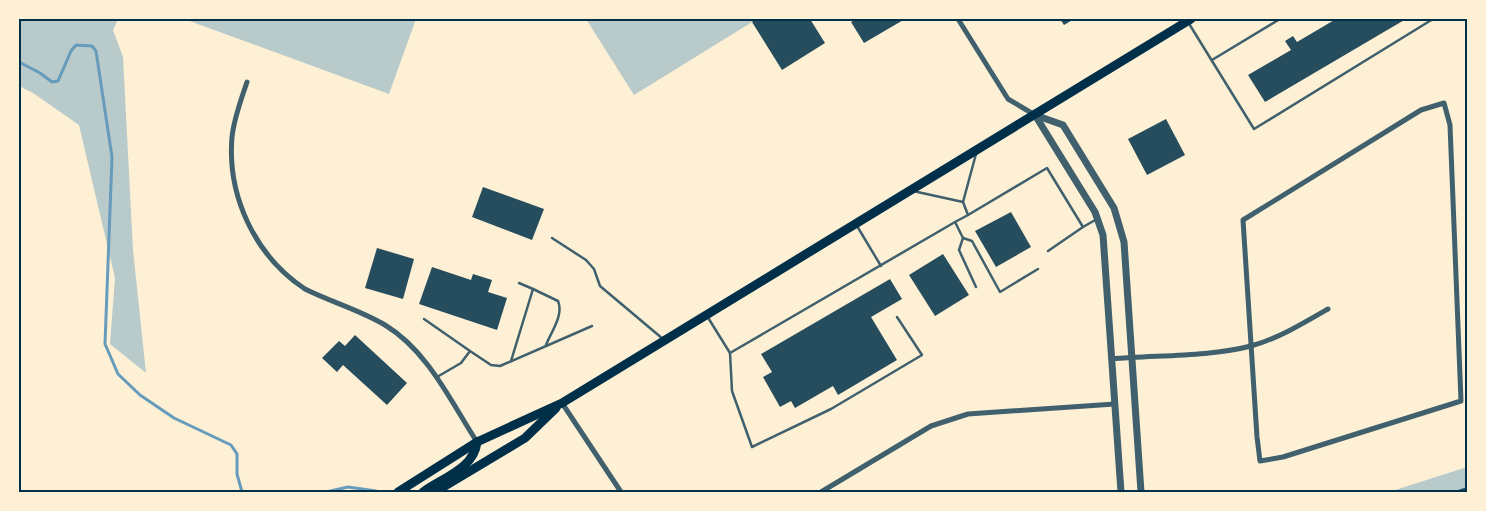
<svg xmlns="http://www.w3.org/2000/svg" width="1486" height="511" viewBox="0 0 1486 511" font-family="'Roboto Condensed',sans-serif">
<style>
.green{fill:#b9caca}
.lines{fill:none;stroke-linecap:round;stroke-linejoin:round}
.stream{stroke:#669bbc;stroke-width:3}
.building{fill:#264d5e}
.service{stroke:#3f606c;stroke-width:2.5}
.minor{stroke:#3f606c;stroke-width:5}
.tertiary{stroke:#3f606c;stroke-width:7}
.primary{stroke:#003049;stroke-width:9}
.neatline{fill:none;stroke:#003049;stroke-width:2}
</style>
<rect width="100%" height="100%" fill="#fdf0d5"/>
<g class="green">
<path d="M19,19H118L113,30L123,57L133,250L146,373L110,344L115,278L79,125L33,93L19,86Z"/>
<path d="M184,19H416L389,94Z"/>
<path d="M586,19H757L634,95Z"/>
<path d="M1467,467V492H1389Z"/>
</g>
<g class="lines">
<g class="stream">
<path d="M19,62L40,73L52,82L58,81L71,51L76,45L92,46L96,51L112,157L105,344L118,374L140,395L174,418L231,445L237,454V474L242,492"/>
<path d="M326,492L348,487L376,491"/>
</g>
</g>
<g class="building">
<path d="M756,19H810L825,43L782,70L752,22Z"/>
<path d="M857,19H905L864,43L851,22Z"/>
<path d="M1060,19H1074L1064,25Z"/>
<path d="M1336,19H1406L1265,102L1248,75L1291,50L1285,41L1293,36L1297,42Z"/>
<path d="M1166,119L1185,155L1147,175L1128,139Z"/>
<path d="M483,187L544,209L532,240L472,217Z"/>
<path d="M1011,212L1031,247L996,267L975,231Z"/>
<path d="M377,248L414,259L403,299L365,288Z"/>
<path d="M943,254L969,295L935,316L909,275Z"/>
<path d="M432,267L471,280L473,274L492,280L488,292L507,298L497,330L419,304Z"/>
<path d="M890,279L902,299L871,317L897,360L838,395L833,386L795,408L791,401L780,407L763,377L772,372L761,354Z"/>
<path d="M355,335L407,383L387,405L343,365L337,372L322,358L339,341L345,346Z"/>
<path d="M1467,487V492H1452Z"/>
</g>
<g class="lines">
<g class="service">
<path d="M1188,22L1254,129L1433,19"/>
<path d="M1212,60L1280,19"/>
<path d="M913,191L963,202"/>
<path d="M968,215L1047,168L1083,227L1048,251"/>
<path d="M955,222L963,238L959,250L976,287"/>
<path d="M857,226L881,266"/>
<path d="M1083,227L1097,219"/>
<path d="M552,238L586,260L594,269L600,286L663,339"/>
<path d="M963,238L972,241L1000,292L1038,269"/>
<path d="M519,283L533,289"/>
<path d="M707,316L730,353L955,222L968,215L963,202L976,154"/>
<path d="M424,319L470,351"/>
<path d="M730,353L732,391L752,447L831,409L922,355L897,317"/>
<path d="M511,361L533,289L558,301C564,315 551,332 546,345"/>
<path d="M437,377L461,363L470,351L491,365L500,366L592,326"/>
</g>
<g class="minor">
<path d="M958,19L1008,99L1035,115"/>
<path d="M247,82C241,100 234,118 232,137C227,196 255,256 305,289C331,302 360,310 385,325C428,351 451,402 477,442"/>
<path d="M1444,103L1450,125L1461,401L1283,457L1260,461L1257,437L1243,220L1421,110Z"/>
<path d="M1112,359C1156,355 1208,357 1251,346C1277,339 1304,323 1328,309"/>
<path d="M562,403L621,492"/>
<path d="M821,492L931,426L968,414L1115,404"/>
</g>
<g class="tertiary">
<path d="M1035,115L1063,125L1114,208L1124,242L1141,492"/>
<path d="M1035,115L1095,212L1103,235L1121,492"/>
</g>
<g class="primary">
<path d="M398,492L477,442L562,403L1191,19"/>
<path d="M423,492C442,478 474,469 477,442"/>
<path d="M435,492L525,438L556,408"/>
</g>
</g>
<rect width="1486" height="511" fill="none" stroke="#fdf0d5" stroke-width="40"/>
<rect x="20" y="20" width="1446" height="471" class="neatline"/>
</svg>
